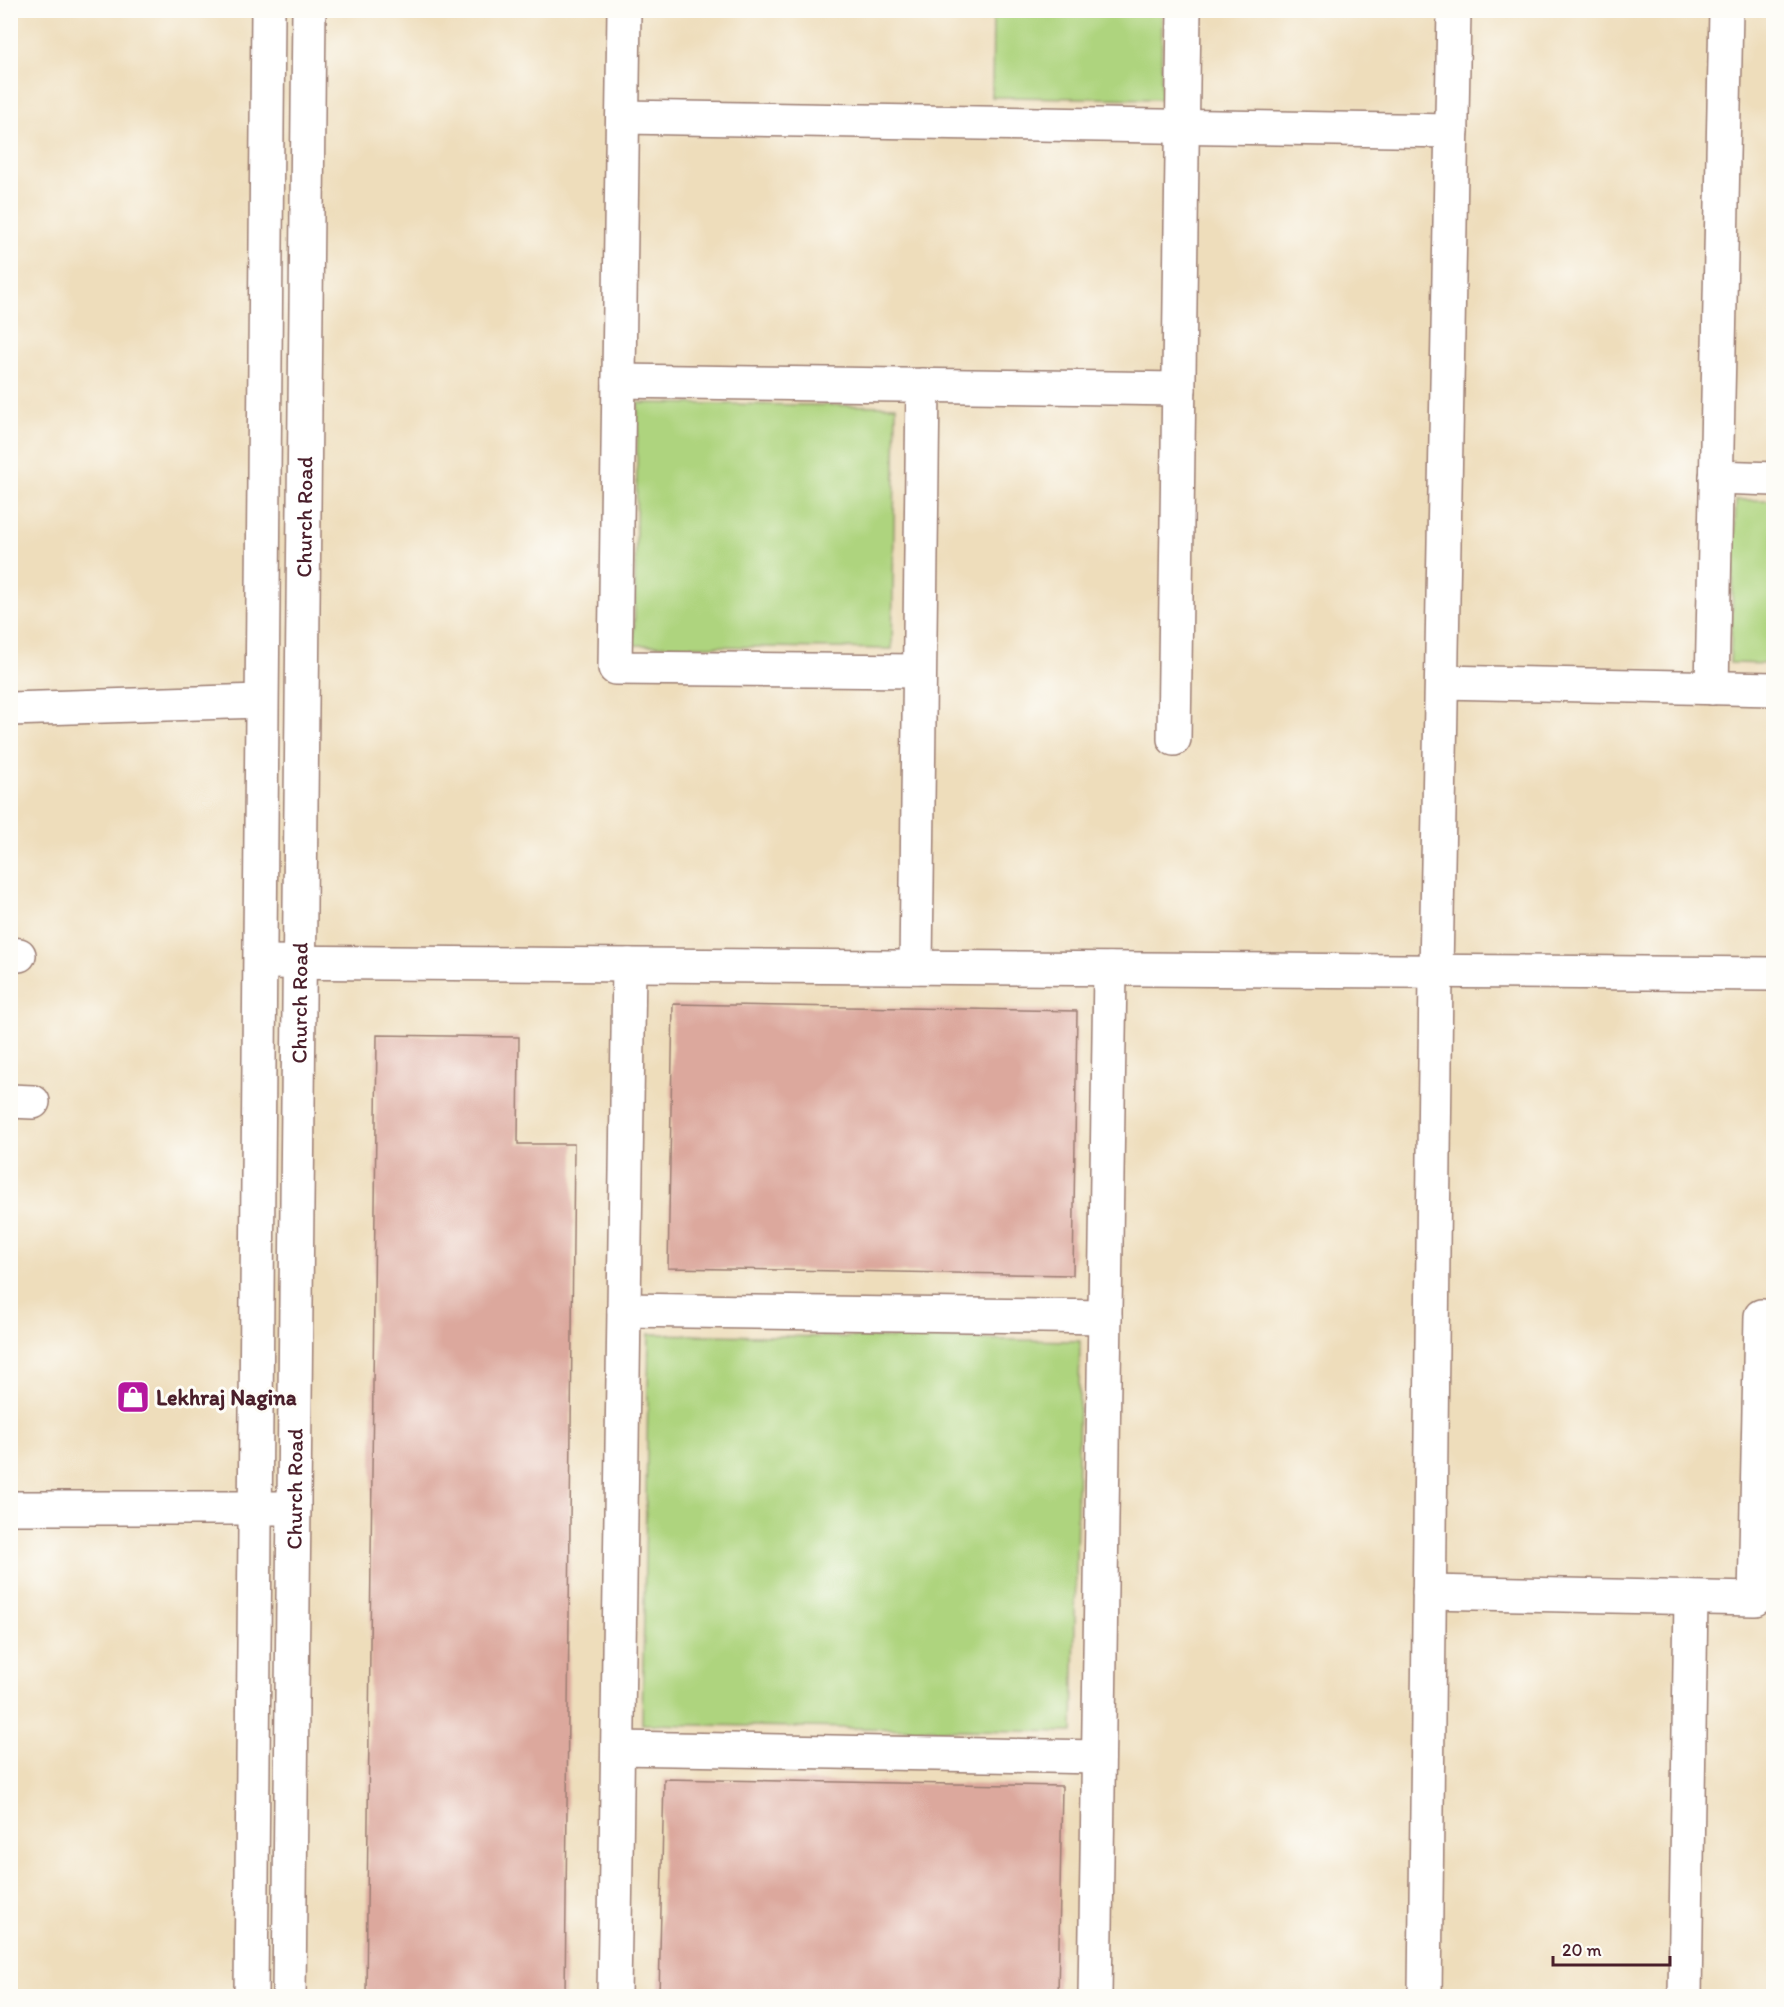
<svg xmlns="http://www.w3.org/2000/svg" width="1784" height="2007" viewBox="0 0 1784 2007" font-family="Itim,sans-serif">
<style>
.green{fill:#aed47e;stroke:#7c7a54;stroke-width:1.5}
.building{fill:#dca89d}
.lines{fill:none;stroke-linecap:round;stroke-linejoin:round}
.minor-casing{stroke:#9c7e73;stroke-width:36}
.tertiary-casing{stroke:#9c7e73;stroke-width:36}
.minor{stroke:#fff;stroke-width:33}
.tertiary{stroke:#fff;stroke-width:33}
.labels{text-anchor:middle;stroke-width:6;stroke-linejoin:round;paint-order:stroke}
.street-label{font-size:22px;fill:#4a1f2b;stroke:#fdfcf7}
.poi-label{font-size:22px;font-weight:bold;fill:#4a1f2b;stroke:#fdfcf7;text-anchor:start}
</style>
<rect width="100%" height="100%" fill="#fdfcf7"/>
<filter id="ink" filterUnits="userSpaceOnUse"><feTurbulence type="fractalNoise" baseFrequency=".0167" numOctaves="2"/><feDisplacementMap in="SourceGraphic" scale="12" xChannelSelector="R" yChannelSelector="G"/><feConvolveMatrix kernelMatrix="1 2 1 2 8 2 1 2 1" color-interpolation-filters="sRGB"/></filter>
<filter id="wash" filterUnits="userSpaceOnUse"><feTurbulence type="fractalNoise" baseFrequency=".008" numOctaves="4" result="noise"/><feDisplacementMap in="SourceGraphic" scale="24" xChannelSelector="R" yChannelSelector="G"/><feGaussianBlur stdDeviation="1.35" result="paint"/><feColorMatrix in="noise" values="0 0 0 0 0 0 0 0 0 0 0 0 0 0 0 0 0 1.4 0 .05"/><feComposite in="paint" operator="in"/></filter>
<g filter="url(#wash)">
<rect width="100%" height="100%" fill="#edb"/>
<g class="green">
<path d="M993,11H1162L1161,99L992,97Z"/>
<path d="M638,403L896,406L892,649L634,645Z"/>
<path d="M1736,500H1773V664L1730,663Z"/>
<path d="M649,1334L1080,1341L1073,1732L642,1724Z"/>
</g>
<g id="blocks">
<g class="building">
<path d="M673,1004L1077,1011L1073,1275L668,1268Z"/>
<path d="M377,1035L519,1037L518,1144H574L565,1996H366Z"/>
<path d="M664,1779L1062,1786L1058,1996H659Z"/>
</g>
</g>
</g>
<g filter="url(#ink)">
<use href="#blocks" fill-opacity="0" stroke="#9c7e73" stroke-width="1.5"/>
<g class="lines">
<g class="minor-casing">
<g id="minor">
<path d="M624,10L615,668L919,671"/>
<path d="M623,117L1452,131"/>
<path d="M619,381L1179,389"/>
<path d="M1716,477L1774,479"/>
<path d="M1442,682L1774,689"/>
<path d="M1712,688L1726,10"/>
<path d="M10,709L260,701"/>
<path d="M1174,739L1184,10"/>
<path d="M10,954L19,955"/>
<path d="M261,962L1774,974"/>
<path d="M916,967L923,385"/>
<path d="M10,1101L33,1102"/>
<path d="M624,1310L1105,1317"/>
<path d="M10,1508H294"/>
<path d="M1429,1592L1755,1599L1761,1316L1774,1317"/>
<path d="M618,1748L1098,1757"/>
<path d="M614,1996L629,965"/>
<path d="M1095,1996L1110,969"/>
<path d="M1425,1996L1436,971L1454,10"/>
<path d="M1685,1996L1691,1598"/>
</g>
</g>
<g class="tertiary-casing">
<g id="tertiary">
<path d="M251,1996L268,10"/>
<path id="s1" d="M289,1996L309,10"/>
</g>
</g>
<use href="#minor" class="minor"/>
<use href="#tertiary" class="tertiary"/>
</g>
</g>
<defs>
<g id="shop-square" transform="scale(1.725)"><rect x="-9" y="-9" width="18" height="18" rx="4" fill="#b5179e" stroke="#fdfcf7"/><path d="M-5-2.5h2.3a2.7 3.5 0 0 1 5.4 0H5L5.5 6h-11ZM-1.5-2.5h3a1.5 2.3 0 0 0-3 0Z" fill="#fff"/></g>
</defs>
<g fill-rule="evenodd">
<use href="#shop-square" x="133" y="1397"/>
</g>
<g class="labels">
<g class="street-label">
<text dy="8" stroke="none"><textPath href="#s1" startOffset="1479">Church Road</textPath></text>
<text dy="8" stroke="none"><textPath href="#s1" startOffset="993">Church Road</textPath></text>
<text dy="8" stroke="none"><textPath href="#s1" startOffset="507">Church Road</textPath></text>
</g>
<g class="poi-label">
<text x="156" y="1405">Lekhraj Nagina</text>
</g>
</g>
<rect width="1784" height="2007" fill="none" stroke="#fdfcf7" stroke-width="36"/>
<path d="M1553 1956v9h117v-9" fill="none" stroke="#4a1f2b" stroke-width="3"/>
<text x="1562" y="1956" font-size="18" fill="#4a1f2b" stroke="#fdfcf7" stroke-width="4.5" paint-order="stroke">20 m</text>
</svg>
